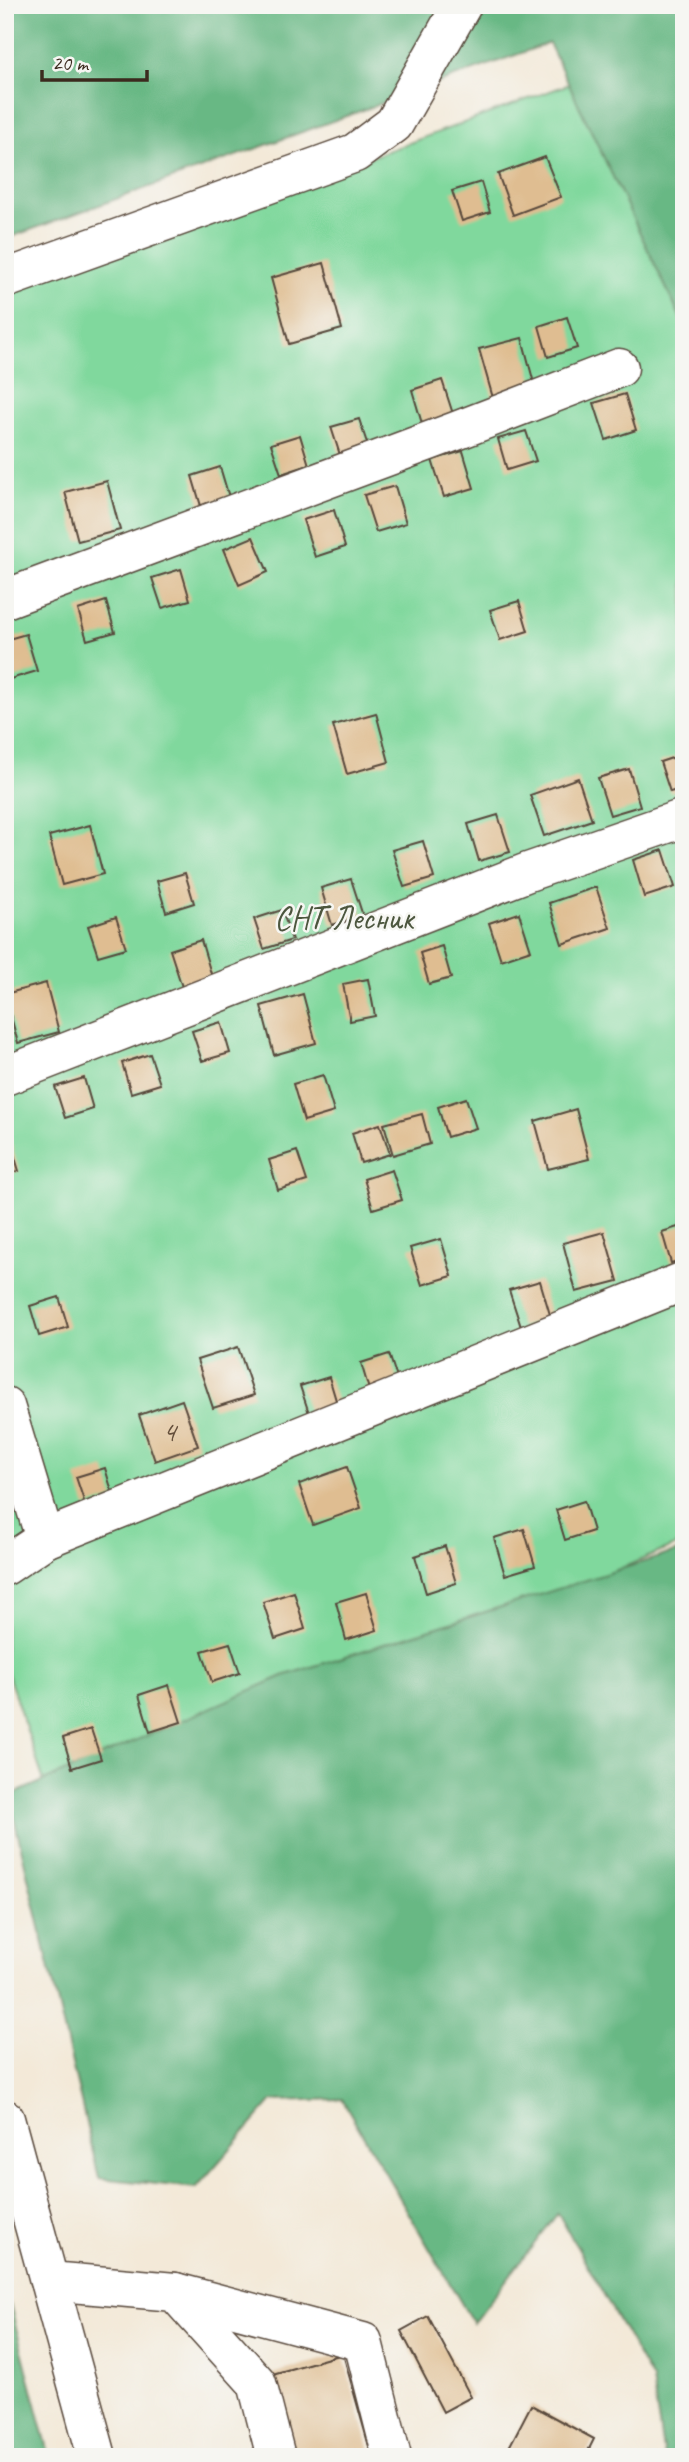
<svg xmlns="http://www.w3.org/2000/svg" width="689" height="2462" viewBox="0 0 689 2462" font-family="Caveat,sans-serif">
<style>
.green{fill:#80d89d;stroke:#5e815e;stroke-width:2}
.forest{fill:#68b884;stroke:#527151;stroke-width:2}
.building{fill:#dfbd91}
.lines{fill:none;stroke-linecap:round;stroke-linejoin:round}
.minor-casing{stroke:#57473a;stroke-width:41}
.major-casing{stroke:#57473a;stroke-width:41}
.minor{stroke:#fff;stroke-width:38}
.major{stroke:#fff;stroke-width:38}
.labels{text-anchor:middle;stroke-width:5;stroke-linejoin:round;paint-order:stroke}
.number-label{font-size:30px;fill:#644f3b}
.park-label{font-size:33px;fill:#4c563e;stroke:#f6f6f2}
</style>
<rect width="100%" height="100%" fill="#f6f6f2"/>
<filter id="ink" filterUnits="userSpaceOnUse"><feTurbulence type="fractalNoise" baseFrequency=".0143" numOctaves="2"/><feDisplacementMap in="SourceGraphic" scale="14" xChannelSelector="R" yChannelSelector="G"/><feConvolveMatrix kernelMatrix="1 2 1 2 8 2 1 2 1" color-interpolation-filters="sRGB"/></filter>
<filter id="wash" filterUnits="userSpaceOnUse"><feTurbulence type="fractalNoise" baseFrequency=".00686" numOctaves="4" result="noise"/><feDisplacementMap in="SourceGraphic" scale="28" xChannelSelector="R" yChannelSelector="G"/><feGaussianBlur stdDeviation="1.57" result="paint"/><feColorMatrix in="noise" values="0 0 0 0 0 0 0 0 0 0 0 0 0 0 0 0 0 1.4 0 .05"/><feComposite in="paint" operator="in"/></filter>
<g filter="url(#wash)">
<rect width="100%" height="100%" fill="#f3e9d8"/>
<path class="green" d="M626,63L684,248V1542L52,1805L5,1666V292Z"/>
<g class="forest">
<path d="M5,5H684V325L549,43L5,239Z"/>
<path d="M684,1549V2457H664L652,2380L558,2213L473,2323L342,2099L272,2101L196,2188L99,2178L9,1796L283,1676Z"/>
<path d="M5,2286L50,2457H5Z"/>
</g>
<g id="blocks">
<g class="building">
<path d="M545,157L561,197L513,215L498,174Z"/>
<path d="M481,182L490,212L462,221L452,191Z"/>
<path d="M324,263L342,329L289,344L271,278Z"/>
<path d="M567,317L577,348L548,357L539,326Z"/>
<path d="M522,338L535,387L493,398L479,349Z"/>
<path d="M442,380L454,417L423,427L412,390Z"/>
<path d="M625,394L636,430L606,440L594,403Z"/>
<path d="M359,419L369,449L341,458L331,427Z"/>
<path d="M526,431L536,461L507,470L498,439Z"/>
<path d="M300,435L309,465L281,474L271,444Z"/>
<path d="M463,451L474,488L444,497L432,460Z"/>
<path d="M220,467L229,497L201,506L192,476Z"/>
<path d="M107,481L120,530L78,541L65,492Z"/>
<path d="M395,486L406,523L376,532L364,495Z"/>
<path d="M334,510L345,547L315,557L303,520Z"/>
<path d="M253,537L268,572L239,585L224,549Z"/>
<path d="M181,569L190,600L162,608L152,578Z"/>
<path d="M106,601L115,632L87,640L78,610Z"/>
<path d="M519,601L528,631L500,640L490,610Z"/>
<path d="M26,634L37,671L7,680L5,640Z"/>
<path d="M376,713L389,762L347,774L333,725Z"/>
<path d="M684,754V788L670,792L660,762Z"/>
<path d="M629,769L640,806L610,815L598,778Z"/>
<path d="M578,778L592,820L544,836L530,795Z"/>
<path d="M498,815L510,852L479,861L468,824Z"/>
<path d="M90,825L103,874L62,885L49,836Z"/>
<path d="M423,841L434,878L404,887L392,850Z"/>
<path d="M663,850L675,887L644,897L633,860Z"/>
<path d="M185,873L194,903L166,912L157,881Z"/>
<path d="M351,879L363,916L332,925L321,888Z"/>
<path d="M596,887L610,928L562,944L549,903Z"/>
<path d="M282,910L292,940L264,949L254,919Z"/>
<path d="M519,913L531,950L501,960L489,923Z"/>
<path d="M116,917L126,948L98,956L88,926Z"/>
<path d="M201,940L212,977L182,987L170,950Z"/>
<path d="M442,946L451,978L429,984L420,953Z"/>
<path d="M368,979L375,1016L350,1021L343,984Z"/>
<path d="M46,983L59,1032L18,1043L5,994Z"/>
<path d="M303,994L316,1043L274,1055L261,1006Z"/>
<path d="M221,1022L230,1053L202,1061L192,1031Z"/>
<path d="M150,1054L160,1084L131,1093L122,1063Z"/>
<path d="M323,1075L334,1112L304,1121L293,1084Z"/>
<path d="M84,1078L93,1109L65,1118L55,1087Z"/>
<path d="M466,1098L476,1128L447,1137L438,1107Z"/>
<path d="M576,1109L589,1159L548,1169L535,1121Z"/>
<path d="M422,1114L430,1144L393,1155L384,1124Z"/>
<path d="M5,1124L19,1171L5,1174Z"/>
<path d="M380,1124L390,1154L361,1163L352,1133Z"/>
<path d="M297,1151L307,1181L278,1190L269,1160Z"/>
<path d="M392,1170L402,1200L373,1209L364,1179Z"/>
<path d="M684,1225V1259L671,1263L662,1232Z"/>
<path d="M604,1232L618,1281L576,1292L563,1243Z"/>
<path d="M441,1239L452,1276L422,1285L410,1248Z"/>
<path d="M540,1281L551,1318L521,1327L509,1290Z"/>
<path d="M59,1297L68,1327L39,1336L30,1306Z"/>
<path d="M238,1347L254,1395L213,1408L197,1360Z"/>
<path d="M389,1354L399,1384L370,1393L361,1363Z"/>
<path d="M329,1377L338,1407L310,1416L300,1386Z"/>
<path d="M182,1400L198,1446L155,1461L139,1415Z"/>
<path d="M347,1467L361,1508L313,1525L299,1484Z"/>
<path d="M105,1468L114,1498L86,1507L76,1477Z"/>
<path d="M20,1472L29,1502L5,1509V1476Z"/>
<path d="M584,1501L593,1531L565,1540L556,1510Z"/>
<path d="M524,1529L535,1566L505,1575L494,1538Z"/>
<path d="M445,1546L456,1583L426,1593L415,1556Z"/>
<path d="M294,1592L305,1629L275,1639L263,1602Z"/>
<path d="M366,1593L377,1630L346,1640L336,1602Z"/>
<path d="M230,1643L240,1673L212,1682L202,1651Z"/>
<path d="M169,1685L181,1722L150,1732L139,1695Z"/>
<path d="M91,1729L101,1759L72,1768L63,1738Z"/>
<path d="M428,2316L471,2397L443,2412L401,2331Z"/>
<path d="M343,2354L372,2457H292L269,2375Z"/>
<path d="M531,2405L594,2439L585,2457H504Z"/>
</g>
</g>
</g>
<g filter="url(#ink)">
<use href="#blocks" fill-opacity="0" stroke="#57473a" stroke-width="2"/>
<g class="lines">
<g class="minor-casing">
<g id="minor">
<path d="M5,279L355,153L394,124L462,5"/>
<path d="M5,599L456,431L619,368"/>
<path d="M5,1076L528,872L684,818"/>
<path d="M5,1406L45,1539L5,1566"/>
<path d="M45,1539L684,1281"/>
<path d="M49,2281L175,2292L257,2383L276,2457"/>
<path d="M175,2292L363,2342L392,2457"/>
</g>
</g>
<g class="major-casing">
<path id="major" d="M5,2119L97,2457"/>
</g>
<use href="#minor" class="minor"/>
<use href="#major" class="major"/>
</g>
</g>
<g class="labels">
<g class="number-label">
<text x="169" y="1441">4</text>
</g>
<g class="park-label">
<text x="344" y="929">СНТ Лесник</text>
</g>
</g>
<rect width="689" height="2462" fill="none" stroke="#f6f6f2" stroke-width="28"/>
<path d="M42 70v10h105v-10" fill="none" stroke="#3b2a1e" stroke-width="3.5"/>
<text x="52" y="70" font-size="21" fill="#3b2a1e" stroke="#f6f6f2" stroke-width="5" paint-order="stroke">20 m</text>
</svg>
